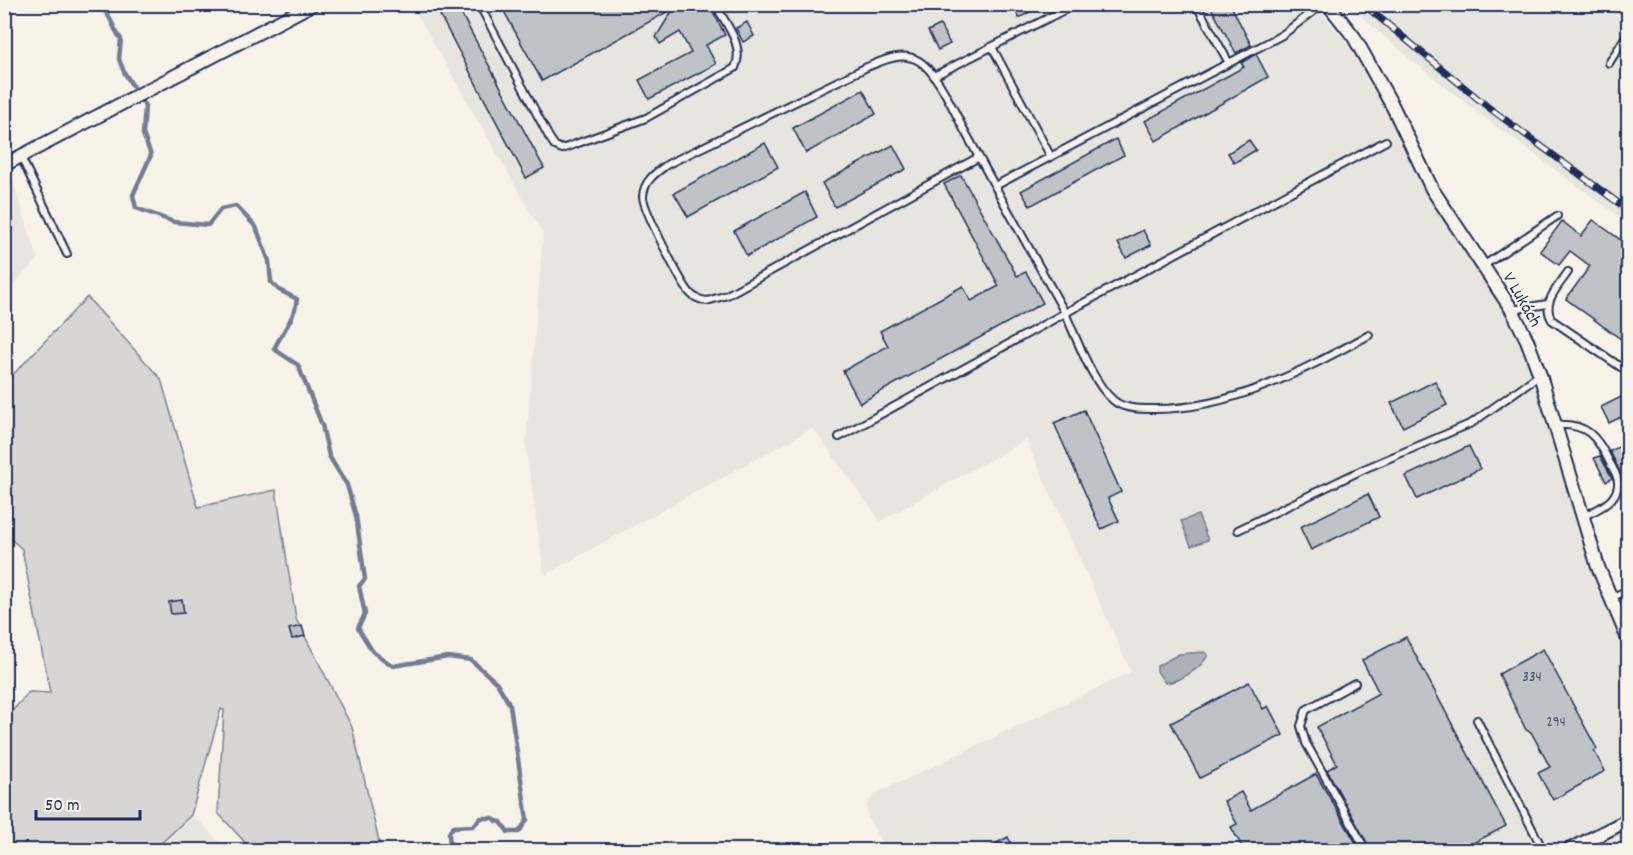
<svg xmlns="http://www.w3.org/2000/svg" width="1633" height="855" viewBox="0 0 1633 855" font-family="Dekko,sans-serif">
<style>
.built{fill:#e6e5de}
.green{fill:#d7d6d4;stroke:#798299;stroke-width:1.5}
.water{fill:#acb0b9;stroke:#727c95;stroke-width:1.5}
.lines{fill:none;stroke-linecap:round;stroke-linejoin:round}
.stream{stroke:#727c95;stroke-width:4.5}
.building{fill:#c0c3c5;stroke:#1b2f5e;stroke-width:1.5}
.lane-casing{stroke:#1b2f5e;stroke-width:10}
.street-casing{stroke:#1b2f5e;stroke-width:16}
.lane{stroke:#f7f3e8;stroke-width:6}
.street{stroke:#f7f3e8;stroke-width:12}
.rail-casing{stroke:#1b2f5e;stroke-width:7}
.rail{stroke:#f7f3e8;stroke-width:4.5;stroke-dasharray:14;stroke-linecap:butt}
.labels{text-anchor:middle;stroke-width:4.5;stroke-linejoin:round;paint-order:stroke}
.number-label{font-size:15px;fill:#445478}
.street-label{font-size:18px;fill:#1b2f5e;stroke:#f7f3e8}
</style>
<rect width="100%" height="100%" fill="#f7f3e8"/>
<filter id="ink" filterUnits="userSpaceOnUse"><feTurbulence type="fractalNoise" baseFrequency=".0167" numOctaves="2"/><feDisplacementMap in="SourceGraphic" scale="12" xChannelSelector="R" yChannelSelector="G"/><feConvolveMatrix kernelMatrix="1 2 1 2 8 2 1 2 1" color-interpolation-filters="sRGB"/></filter>
<g filter="url(#ink)">
<g class="built">
<path d="M412,5H1315L1369,68L1522,340L1609,593L1628,584V850H886L868,818L867,805L875,794L1131,672L1026,440L880,521L813,428L544,575L526,446L543,234Z"/>
<path d="M1348,5H1628V223L1481,115L1414,62Z"/>
<path d="M8,166L38,259L5,293L4,168Z"/>
<path d="M194,816L227,850H155Z"/>
</g>
<path class="green" d="M87,297L161,379L198,507L276,490L296,619L352,727L381,850H252L218,813L224,710L221,709L191,815L154,850H5V719L29,692L50,693L22,549L5,534V383Z"/>
<g class="water">
<path d="M1198,515L1208,540L1191,546L1181,521Z"/>
<path d="M1204,652L1208,655C1201,669 1180,681 1165,683L1157,671V666L1179,654Z"/>
</g>
<g class="lines">
<path class="stream" d="M103,4V9C112,18 113,29 121,39L119,59L124,72L145,106L143,134L151,155L133,195L136,208L174,222L208,225L221,209L236,206L256,227L269,261L271,282L279,290L297,299C295,318 282,332 274,349L298,365L322,425L329,456L347,485L356,516L365,579L359,586L365,614L358,628L373,652L393,666L448,657L471,660L497,683L510,705L527,820L519,832H508L501,822L496,821L493,818H481L473,826L453,827L449,833L450,850"/>
</g>
<g class="building">
<path d="M434,4H456L544,168L526,178Z"/>
<path d="M500,4H709L725,35L706,45L716,64L649,99L639,80L691,53L680,32L660,44L656,37L674,8L542,81Z"/>
<path d="M1012,4H1044L1019,18Z"/>
<path d="M1209,4H1230L1251,45L1236,53Z"/>
<path d="M747,22L754,36L743,42L736,28Z"/>
<path d="M940,25L950,44L938,50L928,31Z"/>
<path d="M1256,54L1268,77L1156,141L1145,121L1244,67L1241,63Z"/>
<path d="M863,90L876,114L806,153L793,128Z"/>
<path d="M1116,139L1124,155L1030,206L1021,191Z"/>
<path d="M1249,140L1256,150L1234,163L1228,153Z"/>
<path d="M765,143L778,167L688,217L674,193Z"/>
<path d="M893,145L906,169L835,207L822,183Z"/>
<path d="M961,175L1017,276L1026,272L1043,303L860,403L843,371L888,346L880,331L963,286L971,301L999,286L944,184Z"/>
<path d="M805,192L817,217L747,256L734,231Z"/>
<path d="M1593,220L1629,246V345L1566,299L1590,266L1570,251L1559,265L1540,251L1562,221L1581,236Z"/>
<path d="M1143,230L1151,245L1126,258L1118,243Z"/>
<path d="M1435,381L1447,405L1403,427L1391,403Z"/>
<path d="M1629,393V413L1609,423L1601,407Z"/>
<path d="M1084,410L1121,492L1108,498L1119,521L1101,529L1054,423Z"/>
<path d="M1629,442V470L1621,474L1610,451Z"/>
<path d="M1469,446L1480,469L1417,499L1406,476Z"/>
<path d="M1600,456L1612,478L1606,482L1594,458Z"/>
<path d="M1368,494L1379,517L1311,550L1300,527Z"/>
<path d="M182,600L184,613L171,614L169,602Z"/>
<path d="M302,626L305,636L292,639L289,629Z"/>
<path d="M1406,637L1506,826L1475,842L1480,850H1371L1327,770L1337,764L1317,727L1379,693L1362,660Z"/>
<path d="M1543,649L1597,749L1594,751L1605,771L1553,800L1538,773L1550,767L1531,732L1526,730L1499,674Z"/>
<path d="M1249,682L1263,709L1268,706L1283,735L1200,778L1171,723Z"/>
<path d="M1316,774L1360,850H1244L1231,827L1237,824L1224,801L1241,792L1251,810Z"/>
<path d="M1008,837L1014,850H983Z"/>
</g>
<g class="lines">
<g class="lane-casing">
<g id="lane">
<path d="M479,4L549,137L555,146L562,149L646,118L735,68C745,46 726,24 715,4"/>
<path d="M992,47L1050,155"/>
<path d="M1229,63L1282,35L1323,4"/>
<path d="M1609,63L1628,33"/>
<path d="M934,76L1076,4"/>
<path d="M21,157L67,254"/>
<path d="M979,157L727,295L707,301C701,300 694,298 690,293C681,283 642,207 643,196C644,180 657,172 668,164L867,67C884,60 902,51 919,61C939,73 956,117 968,137C1000,196 1032,254 1065,313L1386,141"/>
<path d="M995,186L1229,63L1196,4"/>
<path d="M1483,266L1557,216"/>
<path d="M1568,272C1558,287 1541,303 1552,320L1625,370"/>
<path d="M1512,310L1547,304"/>
<path d="M1555,425C1587,423 1597,436 1610,463C1613,469 1619,477 1618,485C1616,503 1596,510 1582,517"/>
<path d="M839,437L1065,313C1077,339 1092,382 1113,400C1123,409 1139,409 1152,409C1230,410 1302,371 1369,335"/>
<path d="M1238,530L1364,469L1472,423L1539,375"/>
<path d="M1611,598L1628,590"/>
<path d="M1355,683L1306,710L1301,726L1306,743L1366,850"/>
<path d="M1477,720L1543,850"/>
</g>
</g>
<g class="street-casing">
<g id="street">
<path d="M1328,4L1354,37L1393,107L1432,189L1512,310L1527,340L1540,375L1598,567L1628,639"/>
<path d="M4,165L313,4"/>
<path d="M1569,850L1628,820"/>
</g>
</g>
<use href="#lane" class="lane"/>
<use href="#street" class="street"/>
<g class="rail-casing">
<path id="rail" d="M1363,4L1488,107L1628,210"/>
</g>
<use href="#rail" class="rail"/>
</g>
</g>
<g class="labels">
<g class="number-label">
<text x="1532" y="681">334</text>
<text x="1556" y="726">294</text>
</g>
<g class="street-label">
<text transform="translate(1523 299) rotate(60)" y="6">V Lukách</text>
</g>
</g>
<rect width="1633" height="855" fill="none" stroke="#f7f3e8" stroke-width="24"/>
<rect x="12" y="12" width="1609" height="831" fill="none" stroke="#1b2f5e" stroke-width="2" filter="url(#ink)"/>
<path d="M36 810v9h104v-9" fill="none" stroke="#1b2f5e" stroke-width="3"/>
<text x="45" y="810" font-size="18" fill="#1b2f5e" stroke="#f7f3e8" stroke-width="4.5" paint-order="stroke">50 m</text>
</svg>
